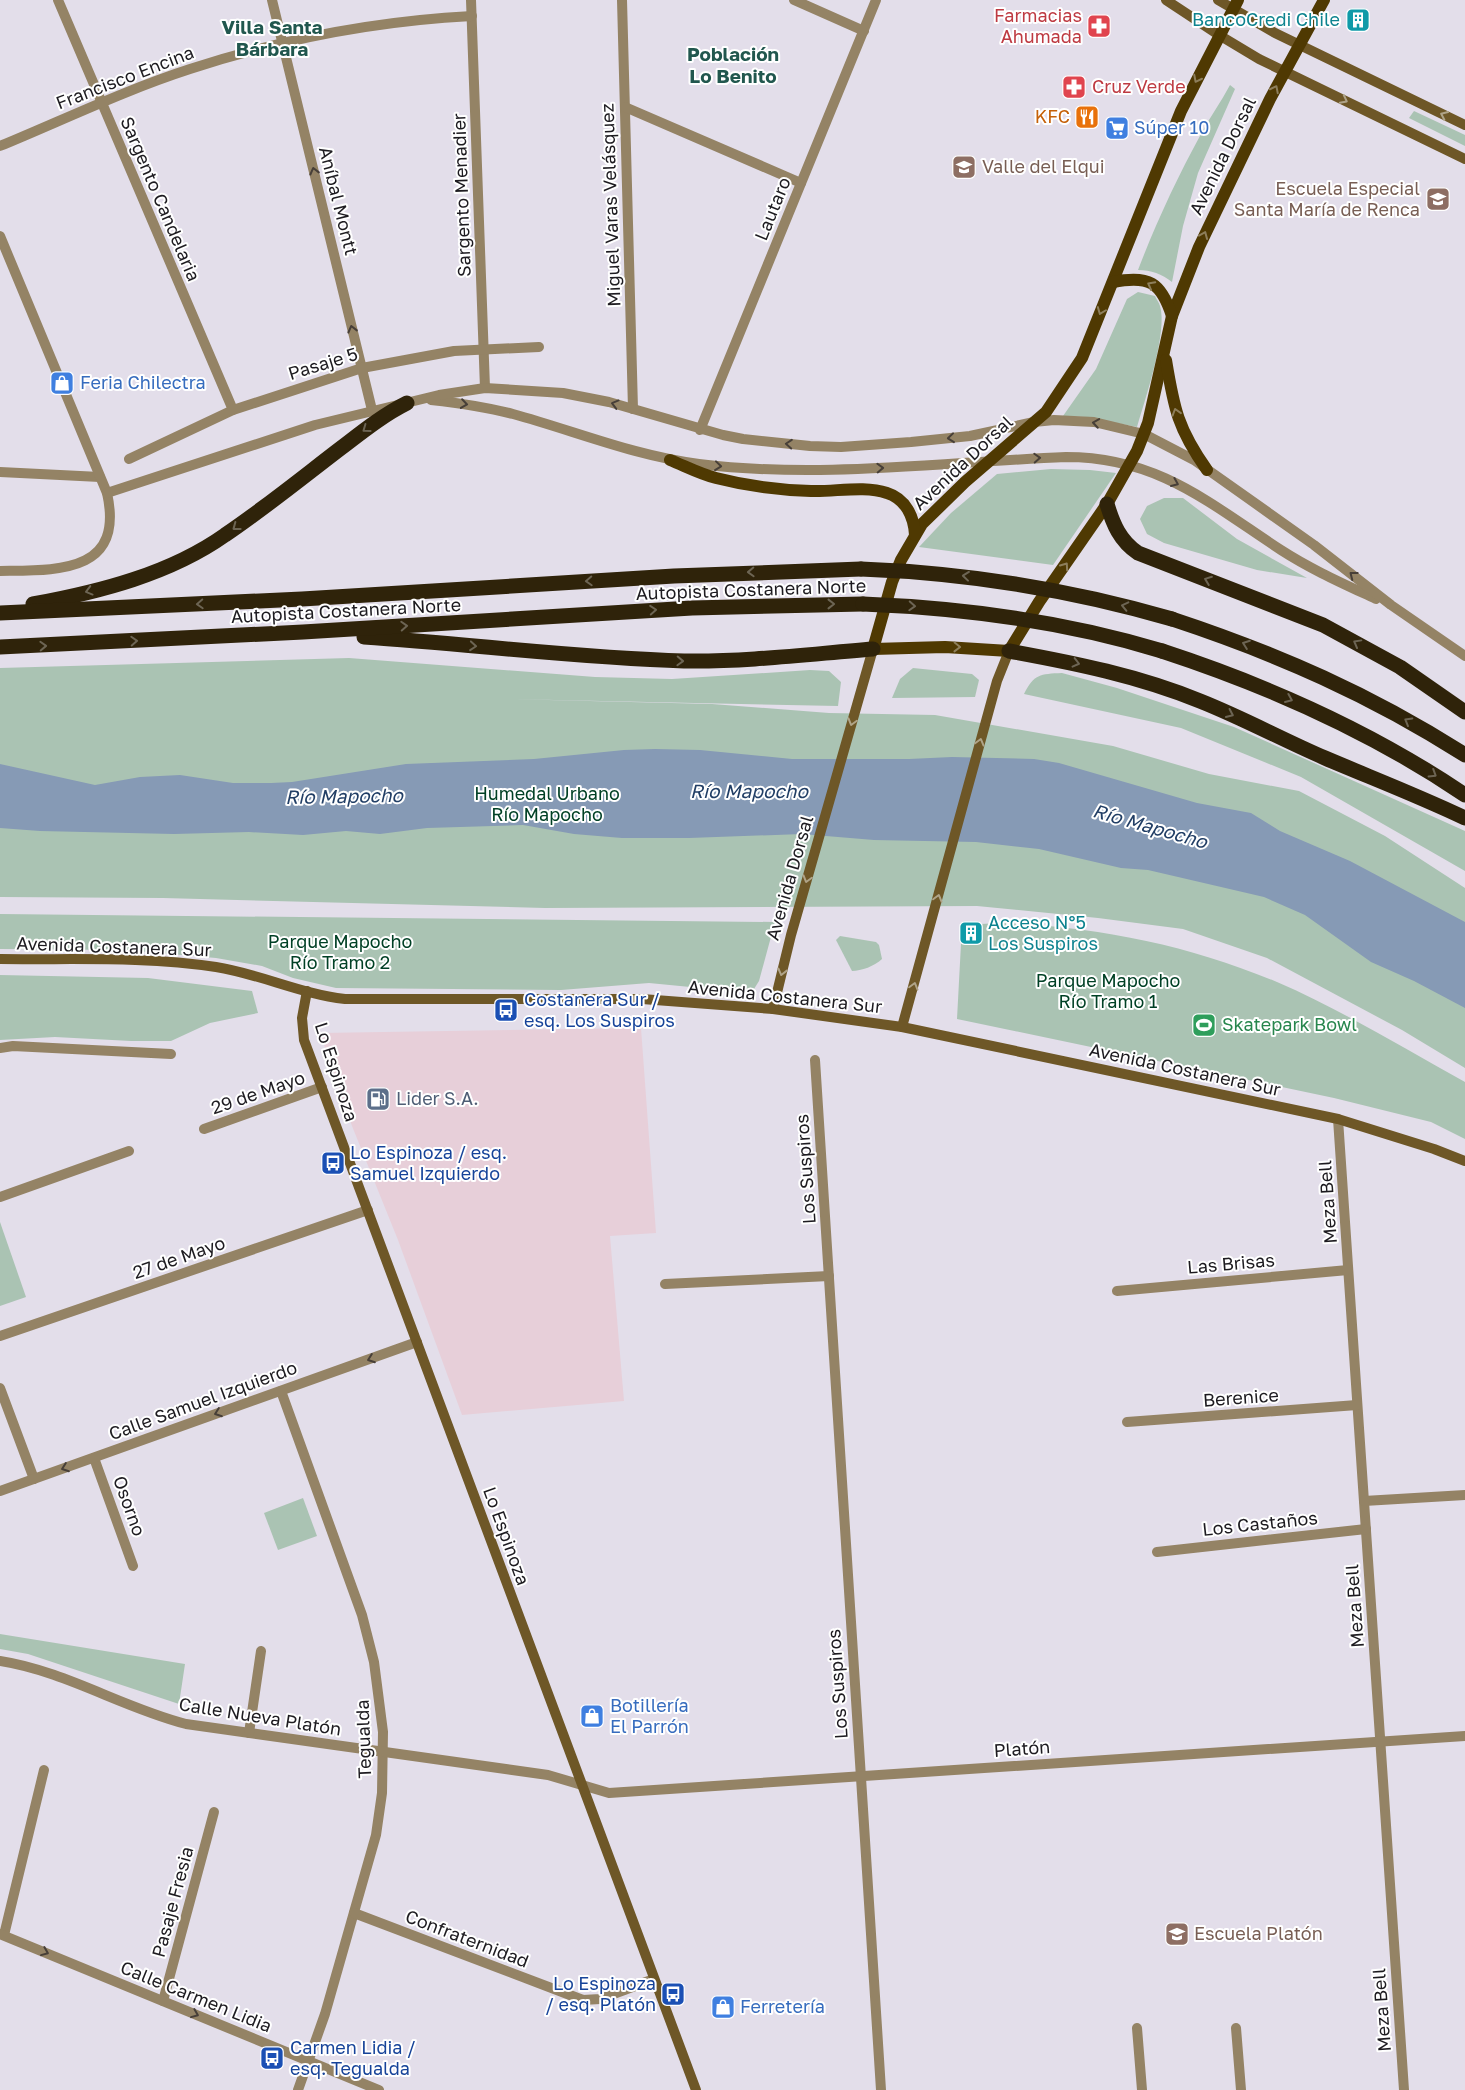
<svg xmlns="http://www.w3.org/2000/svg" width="1465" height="2090" viewBox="0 0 1465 2090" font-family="'Golos Text',sans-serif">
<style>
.industrial{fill:#e7cfd9}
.green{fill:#aac3b3}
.water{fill:#869ab5}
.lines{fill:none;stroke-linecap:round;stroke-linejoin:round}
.minor{stroke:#948365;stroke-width:10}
.tertiary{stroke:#948365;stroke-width:10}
.secondary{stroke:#6e5727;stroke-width:10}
.primary{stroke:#4f3902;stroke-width:12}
.motorway{stroke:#2f230a;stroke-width:15}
.motorway-bridge{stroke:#2f230a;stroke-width:15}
.oneway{stroke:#8d7e5b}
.oneway2{stroke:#afa388}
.oneway3{stroke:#473f38}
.oneway4{stroke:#6d6554}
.labels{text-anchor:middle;stroke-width:4;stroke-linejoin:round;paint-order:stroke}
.health-label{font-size:18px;fill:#be3a42;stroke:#fff;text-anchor:end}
.culture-label{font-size:18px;fill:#0d838f;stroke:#fff;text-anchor:end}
.street-label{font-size:18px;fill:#1d1b20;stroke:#fff}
.food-label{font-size:18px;fill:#c56008;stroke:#fff;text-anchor:end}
.shop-label{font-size:18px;fill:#366cbe;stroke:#fff;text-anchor:start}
.education-label{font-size:18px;fill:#785e54;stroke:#fff;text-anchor:start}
.park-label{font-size:18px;fill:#004025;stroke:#fff}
.transit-label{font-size:18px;fill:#164399;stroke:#fff;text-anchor:start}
.leisure-label{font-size:18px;fill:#27864d;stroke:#fff;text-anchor:start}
.service-label{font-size:18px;fill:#4e5e75;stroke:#fff;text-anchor:start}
.neighbourhood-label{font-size:19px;font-weight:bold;fill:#21574e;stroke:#fff}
.water-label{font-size:19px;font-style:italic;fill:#213e65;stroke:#fff}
</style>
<rect width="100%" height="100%" fill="#e3deea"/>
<path class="industrial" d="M641,1028L656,1233L610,1236L624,1401L462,1415L398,1240L352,1126L320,1033Z"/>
<g class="green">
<path d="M1230,85L1235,89L1198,173L1183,226L1172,282C1162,274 1151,270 1138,270C1156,223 1177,178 1201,134C1210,117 1221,102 1230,85Z"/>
<path d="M1414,111L1465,135V146L1409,118Z"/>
<path d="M1138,292L1155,296C1156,299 1159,302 1160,306C1168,331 1145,400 1137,427L1086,417L1063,416L1096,369L1127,299Z"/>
<path d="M1051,469L1090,470L1116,473L1053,565L919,547L951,513L997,474Z"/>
<path d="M1164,498H1183L1237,539L1307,578L1257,570L1164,543L1147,534L1140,519L1147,506Z"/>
<path d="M349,658L595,677L672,679L810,670L829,671L841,682L838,706L504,699L712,704L829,713L935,715L1113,746L1209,774L1299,791L1385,836L1465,888V1068L1402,1030L1267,958L1183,929L1098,918L977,906L545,908L163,898L0,897V668Z"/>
<path d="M913,668L972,674L979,680L975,697L892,698L900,679Z"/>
<path d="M1062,673L1117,688L1234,727L1465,831V871L1301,777L1181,728L1024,694C1034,674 1040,674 1062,673Z"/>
<path d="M0,914L775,922L759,981L754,989L742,992L649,983L561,990L336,988L293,978L262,966L216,958L125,950L0,949Z"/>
<path d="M1000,923C1095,926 1189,945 1277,982C1342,1010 1403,1048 1465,1082V1139L1431,1122L1334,1098L957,1019L962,925Z"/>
<path d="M840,936L876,942L879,945L882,959C875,966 861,971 852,971L836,940Z"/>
<path d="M0,975L148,978L252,991L258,1013L210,1023L171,1041H131L55,1037L0,1040Z"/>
<path d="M0,1222L26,1297L0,1306Z"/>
<path d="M303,1498L317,1536L278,1550L264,1513Z"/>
<path d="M0,1634L185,1664L179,1704L28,1654L0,1649Z"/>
</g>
<path class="water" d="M655,749L700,750L792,759H909L952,757L1034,759L1059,763L1197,803L1251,813L1280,831L1350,861L1465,922V1008L1414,981L1371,962L1305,915L1264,897L1148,870L1121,868L1039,849L976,842L874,840L802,834L689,838H622L574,834L523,825L427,828L380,834L346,831L303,835L249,832L174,834L40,831L0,828V764L95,785L140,777L180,775L233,783H271L292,782L406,764L534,759L624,750Z"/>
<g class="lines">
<g class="minor">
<path d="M58,0L233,410"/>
<path d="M272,0L372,410"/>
<path d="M471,0L485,388"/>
<path d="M622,0L633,409"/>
<path d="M794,0L864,31"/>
<path d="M625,107L801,183"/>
<path d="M0,146C63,120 125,90 190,69C282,39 375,21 472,16"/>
<path d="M700,430L876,0"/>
<path d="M129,459L233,410L362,368L454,351L539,347"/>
<path d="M0,472L100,477"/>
<path d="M0,1048L13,1046L171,1054"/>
<path d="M815,1060L881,2090"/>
<path d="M1338,1119L1404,2090"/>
<path d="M204,1129L322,1087"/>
<path d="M0,1197L129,1151"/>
<path d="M665,1284L829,1276"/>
<path d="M1117,1291L1348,1270"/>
<path d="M0,1336L368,1210"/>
<path d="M0,1388L34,1479"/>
<path d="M281,1391L362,1615L374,1662L383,1732L382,1793L376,1835L325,2014L298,2090"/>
<path d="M1127,1422L1357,1405"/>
<path d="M94,1458L133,1566"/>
<path d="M1364,1501L1465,1495"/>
<path d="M1157,1552L1366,1529"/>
<path d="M0,1661C65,1671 123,1708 186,1724L548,1775L609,1793L1465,1736"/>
<path d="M249,1733L261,1651"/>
<path d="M354,1913L583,2000L600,1999L654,1979"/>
<path d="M4,1935L44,1770"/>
<path d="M163,2001L214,1812"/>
<path d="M1137,2028L1142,2090"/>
<path d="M1236,2028L1241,2090"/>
</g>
<g class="tertiary">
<path d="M0,236L107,493C125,574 57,570 0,571"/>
<path d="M431,400C458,403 486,407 513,414C575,431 635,456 699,464C821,479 944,462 1066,457C1158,457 1209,503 1281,550C1312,570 1344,584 1376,599"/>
<path d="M107,493L315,425L439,395L485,388L563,393L609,402L723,435L743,439L810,446L841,447L911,442L970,436L1034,422L1054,420L1094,422L1144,434L1194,460L1314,545L1391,605L1465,656"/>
<path d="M0,1491L417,1342"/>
<path d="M0,1934L379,2090"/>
</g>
<g class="secondary">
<path d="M1166,0L1219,35L1259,59L1465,159"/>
<path d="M1218,0L1275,33L1465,125"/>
<path d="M0,959C72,960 145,956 216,967C260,974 301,994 345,999H642L773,1009L902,1027L1338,1119L1434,1149L1465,1161"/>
<path d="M307,991L302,1018L304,1040L696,2090"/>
<path d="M773,1009L791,935L873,649"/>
<path d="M902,1027L997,681L1009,651"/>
</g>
<g class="primary">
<path d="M1238,0L1181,111L1082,358L1046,412L965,482L922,524L901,560L892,582L873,649L945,647L1009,651L1039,602L1107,504L1137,451L1148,423L1172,316L1199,247L1270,99L1324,0"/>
<path d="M1113,282C1149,275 1161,282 1172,316"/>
<path d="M1166,360C1174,409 1178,429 1207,470"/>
<path d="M670,460C685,466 700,474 716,478C747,486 779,490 811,491C835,492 864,485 887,493C906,499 914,517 915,535"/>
</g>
<g class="motorway">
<path d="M1107,504C1113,524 1120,541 1138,553L1323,625L1400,667L1465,712"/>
<path d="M33,604C99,592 170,574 225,535C265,508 303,477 341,448C362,432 383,415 407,403"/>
<path d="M0,613L302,599L674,576L861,569"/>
<path d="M1172,619C1278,654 1371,695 1465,755"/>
<path d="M364,637C471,644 577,658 684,661C747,662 810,654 873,649"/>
<path d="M0,647L303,632L692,608L863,604"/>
<path d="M1009,651C1075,663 1139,676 1200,701C1243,718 1283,740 1325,758C1372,778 1419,796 1465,818"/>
<path d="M1162,651C1269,686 1372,732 1465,795"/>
</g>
<g class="motorway-bridge">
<path d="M861,569C969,573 1069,589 1172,619"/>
<path d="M863,604C965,608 1064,621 1162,651"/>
</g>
</g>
<defs><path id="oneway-chevron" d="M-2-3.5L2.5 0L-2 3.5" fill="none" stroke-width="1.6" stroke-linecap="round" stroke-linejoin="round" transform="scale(1.25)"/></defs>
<g class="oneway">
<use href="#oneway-chevron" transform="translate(1197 79) rotate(117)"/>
<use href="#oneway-chevron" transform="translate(1275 89) rotate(-63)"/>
<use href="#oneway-chevron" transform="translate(1204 235) rotate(-67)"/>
<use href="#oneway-chevron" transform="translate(1151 285) rotate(-152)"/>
<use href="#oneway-chevron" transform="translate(1101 311) rotate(111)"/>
<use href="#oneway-chevron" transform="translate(1176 412) rotate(-107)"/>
<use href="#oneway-chevron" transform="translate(1065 566) rotate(-55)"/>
<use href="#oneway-chevron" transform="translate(957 647) rotate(1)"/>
</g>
<g class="oneway2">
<use href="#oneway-chevron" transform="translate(1344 100) rotate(27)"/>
<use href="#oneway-chevron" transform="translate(1444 115) rotate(-155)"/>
<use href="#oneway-chevron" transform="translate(852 722) rotate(106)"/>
<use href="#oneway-chevron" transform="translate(980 742) rotate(-75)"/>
<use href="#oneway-chevron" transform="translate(807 879) rotate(106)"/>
<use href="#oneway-chevron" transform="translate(938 898) rotate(-75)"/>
<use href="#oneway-chevron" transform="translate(782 972) rotate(104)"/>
<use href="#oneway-chevron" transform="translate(914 986) rotate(-74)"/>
</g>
<g class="oneway3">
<use href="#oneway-chevron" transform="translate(314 171) rotate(-104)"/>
<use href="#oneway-chevron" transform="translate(352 329) rotate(-104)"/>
<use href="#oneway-chevron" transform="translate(464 404) rotate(8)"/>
<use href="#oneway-chevron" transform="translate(615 404) rotate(-165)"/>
<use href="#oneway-chevron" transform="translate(1096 423) rotate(-171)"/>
<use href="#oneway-chevron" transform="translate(951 438) rotate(174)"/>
<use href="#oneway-chevron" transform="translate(789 444) rotate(-176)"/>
<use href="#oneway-chevron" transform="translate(1037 458) rotate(-3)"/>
<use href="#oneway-chevron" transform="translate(718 466) rotate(6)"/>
<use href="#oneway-chevron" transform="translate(880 468) rotate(-2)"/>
<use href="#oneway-chevron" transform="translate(1175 483) rotate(23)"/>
<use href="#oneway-chevron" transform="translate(1353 575) rotate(-142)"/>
<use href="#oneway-chevron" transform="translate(371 1359) rotate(160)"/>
<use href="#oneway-chevron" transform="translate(218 1413) rotate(160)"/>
<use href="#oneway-chevron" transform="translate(65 1468) rotate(160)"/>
<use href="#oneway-chevron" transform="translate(45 1952) rotate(22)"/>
<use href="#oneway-chevron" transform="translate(195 2014) rotate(22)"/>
</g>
<g class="oneway4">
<use href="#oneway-chevron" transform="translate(366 429) rotate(144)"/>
<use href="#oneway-chevron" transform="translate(236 527) rotate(143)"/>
<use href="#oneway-chevron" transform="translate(751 572) rotate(178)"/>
<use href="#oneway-chevron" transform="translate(966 576) rotate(-174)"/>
<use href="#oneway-chevron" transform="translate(1208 580) rotate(-159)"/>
<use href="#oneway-chevron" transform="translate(589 581) rotate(177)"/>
<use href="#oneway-chevron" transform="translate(89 591) rotate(165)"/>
<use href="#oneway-chevron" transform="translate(200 604) rotate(177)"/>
<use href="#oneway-chevron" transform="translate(831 604)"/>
<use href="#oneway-chevron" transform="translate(912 606) rotate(3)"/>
<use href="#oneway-chevron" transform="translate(1125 606) rotate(-167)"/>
<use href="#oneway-chevron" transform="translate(653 610) rotate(-4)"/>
<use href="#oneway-chevron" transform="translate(404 626) rotate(-3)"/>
<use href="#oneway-chevron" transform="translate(134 641) rotate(-3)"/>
<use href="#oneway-chevron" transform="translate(1357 643) rotate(-151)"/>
<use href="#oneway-chevron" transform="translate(1246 644) rotate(-160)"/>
<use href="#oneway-chevron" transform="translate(43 646) rotate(-2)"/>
<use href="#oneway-chevron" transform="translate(473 646) rotate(5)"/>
<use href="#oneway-chevron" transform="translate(680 661) rotate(2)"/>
<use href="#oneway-chevron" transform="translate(1076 663) rotate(14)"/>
<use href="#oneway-chevron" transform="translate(1289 699) rotate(23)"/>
<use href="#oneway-chevron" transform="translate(1230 714) rotate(25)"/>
<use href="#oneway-chevron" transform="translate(1408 721) rotate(-150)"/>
<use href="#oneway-chevron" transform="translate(1433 774) rotate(32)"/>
</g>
<defs>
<g id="building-square" transform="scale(1.25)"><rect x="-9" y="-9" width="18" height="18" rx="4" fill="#0f9aa8" stroke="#fff"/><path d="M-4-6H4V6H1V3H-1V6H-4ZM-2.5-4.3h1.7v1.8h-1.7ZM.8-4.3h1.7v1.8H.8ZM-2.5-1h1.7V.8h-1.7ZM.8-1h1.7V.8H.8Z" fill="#fff"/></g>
<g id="pharmacy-square" transform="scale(1.25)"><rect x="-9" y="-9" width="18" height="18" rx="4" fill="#e0444e" stroke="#fff"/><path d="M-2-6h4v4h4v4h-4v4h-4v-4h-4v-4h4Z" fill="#fff"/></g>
<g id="restaurant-square" transform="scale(1.25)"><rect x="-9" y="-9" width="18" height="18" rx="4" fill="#e8710a" stroke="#fff"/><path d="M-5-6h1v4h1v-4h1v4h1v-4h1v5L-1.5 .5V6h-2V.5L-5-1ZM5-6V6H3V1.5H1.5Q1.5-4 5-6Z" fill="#fff"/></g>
<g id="supermarket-square" transform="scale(1.25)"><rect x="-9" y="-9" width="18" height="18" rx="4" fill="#3f7fe0" stroke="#fff"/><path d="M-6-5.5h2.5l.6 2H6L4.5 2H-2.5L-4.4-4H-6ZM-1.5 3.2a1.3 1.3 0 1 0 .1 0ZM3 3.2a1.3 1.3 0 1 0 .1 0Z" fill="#fff"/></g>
<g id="school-square" transform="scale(1.25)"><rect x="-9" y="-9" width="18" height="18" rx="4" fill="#8d6e63" stroke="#fff"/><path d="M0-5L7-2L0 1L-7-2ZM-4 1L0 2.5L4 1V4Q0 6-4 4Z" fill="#fff"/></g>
<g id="shop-square" transform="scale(1.25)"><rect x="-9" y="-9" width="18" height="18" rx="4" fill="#3f7fe0" stroke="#fff"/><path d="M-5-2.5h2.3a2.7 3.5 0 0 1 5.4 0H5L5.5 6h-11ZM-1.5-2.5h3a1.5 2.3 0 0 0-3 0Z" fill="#fff"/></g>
<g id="bus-square" transform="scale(1.25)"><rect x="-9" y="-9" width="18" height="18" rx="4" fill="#1a4fb4" stroke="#fff"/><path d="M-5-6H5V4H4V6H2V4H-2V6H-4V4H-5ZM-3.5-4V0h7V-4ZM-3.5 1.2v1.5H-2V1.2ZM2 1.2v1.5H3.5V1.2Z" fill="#fff"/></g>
<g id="stadium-square" transform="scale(1.25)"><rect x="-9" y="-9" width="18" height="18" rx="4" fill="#2e9e5b" stroke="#fff"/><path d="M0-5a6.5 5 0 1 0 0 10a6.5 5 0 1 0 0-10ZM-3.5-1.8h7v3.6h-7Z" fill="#fff"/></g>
<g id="fuel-square" transform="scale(1.25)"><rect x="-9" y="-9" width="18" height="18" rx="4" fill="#5c6f8a" stroke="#fff"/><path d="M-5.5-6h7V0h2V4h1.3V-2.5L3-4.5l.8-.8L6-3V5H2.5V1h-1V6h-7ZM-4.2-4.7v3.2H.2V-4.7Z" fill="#fff"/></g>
</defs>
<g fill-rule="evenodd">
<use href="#building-square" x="1358" y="20"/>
<use href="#pharmacy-square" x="1099" y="26"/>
<use href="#pharmacy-square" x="1074" y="87"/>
<use href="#restaurant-square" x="1087" y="117"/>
<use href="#supermarket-square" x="1117" y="128"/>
<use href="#school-square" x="964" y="167"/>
<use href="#school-square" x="1438" y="199"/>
<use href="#shop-square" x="62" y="383"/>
<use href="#building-square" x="971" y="933"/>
<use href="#bus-square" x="506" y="1010"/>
<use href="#stadium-square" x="1204" y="1025"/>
<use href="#fuel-square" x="378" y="1099"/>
<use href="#bus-square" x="333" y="1163"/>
<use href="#shop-square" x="592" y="1716"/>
<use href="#school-square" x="1177" y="1934"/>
<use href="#bus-square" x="673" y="1994"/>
<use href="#shop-square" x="723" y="2007"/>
<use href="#bus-square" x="272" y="2058"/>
</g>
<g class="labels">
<g class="health-label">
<text x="1082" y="22">Farmacias<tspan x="1082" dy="21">Ahumada</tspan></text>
<text x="1092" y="93" text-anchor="start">Cruz Verde</text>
</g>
<g class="culture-label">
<text x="1340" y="26">BancoCredi Chile</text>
<text x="988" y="929" text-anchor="start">Acceso N°5<tspan x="988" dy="21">Los Suspiros</tspan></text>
</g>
<g class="street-label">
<text transform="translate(125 78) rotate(-21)" y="6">Francisco Encina</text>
<text transform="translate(1223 156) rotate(-64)" y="6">Avenida Dorsal</text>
<text transform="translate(462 195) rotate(-92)" y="6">Sargento Menadier</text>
<text transform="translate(160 199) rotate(67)" y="6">Sargento Candelaria</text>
<text transform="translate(338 201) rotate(76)" y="6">Aníbal Montt</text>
<text transform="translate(611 205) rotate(-92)" y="6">Miguel Varas Velásquez</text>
<text transform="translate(773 209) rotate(-68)" y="6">Lautaro</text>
<text transform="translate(323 364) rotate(-17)" y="6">Pasaje 5</text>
<text transform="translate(963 463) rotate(-43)" y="6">Avenida Dorsal</text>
<text transform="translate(751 590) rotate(-2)" y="6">Autopista Costanera Norte</text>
<text transform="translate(346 611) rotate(-3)" y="6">Autopista Costanera Norte</text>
<text transform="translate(790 878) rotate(-74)" y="6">Avenida Dorsal</text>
<text transform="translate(114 947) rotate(2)" y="6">Avenida Costanera Sur</text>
<text transform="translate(785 997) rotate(6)" y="6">Avenida Costanera Sur</text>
<text transform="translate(1185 1070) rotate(12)" y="6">Avenida Costanera Sur</text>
<text transform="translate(336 1072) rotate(72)" y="6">Lo Espinoza</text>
<text transform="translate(258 1093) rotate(-19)" y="6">29 de Mayo</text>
<text transform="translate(806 1169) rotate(-94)" y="6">Los Suspiros</text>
<text transform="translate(1328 1202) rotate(-94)" y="6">Meza Bell</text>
<text transform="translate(179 1258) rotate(-19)" y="6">27 de Mayo</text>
<text transform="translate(1231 1264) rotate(-5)" y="6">Las Brisas</text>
<text transform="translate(1241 1398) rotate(-4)" y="6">Berenice</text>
<text transform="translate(203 1401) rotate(-20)" y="6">Calle Samuel Izquierdo</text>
<text transform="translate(129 1506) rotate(70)" y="6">Osorno</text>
<text transform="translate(1260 1524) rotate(-6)" y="6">Los Castaños</text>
<text transform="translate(506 1536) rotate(70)" y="6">Lo Espinoza</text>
<text transform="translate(1355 1606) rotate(-94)" y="6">Meza Bell</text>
<text transform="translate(838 1684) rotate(-94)" y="6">Los Suspiros</text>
<text transform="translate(260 1717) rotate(9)" y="6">Calle Nueva Platón</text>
<text transform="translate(364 1739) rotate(-92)" y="6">Tegualda</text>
<text transform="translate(1022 1749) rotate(-4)" y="6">Platón</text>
<text transform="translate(173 1902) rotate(-75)" y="6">Pasaje Fresia</text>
<text transform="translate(467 1939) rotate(21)" y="6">Confraternidad</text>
<text transform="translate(196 1997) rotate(22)" y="6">Calle Carmen Lidia</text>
<text transform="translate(1382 2010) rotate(-94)" y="6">Meza Bell</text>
</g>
<g class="food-label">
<text x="1070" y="123">KFC</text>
</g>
<g class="shop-label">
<text x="1134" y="134">Súper 10</text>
<text x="80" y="389">Feria Chilectra</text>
<text x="610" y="1712">Botillería<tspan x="610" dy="21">El Parrón</tspan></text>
<text x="740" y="2013">Ferretería</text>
</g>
<g class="education-label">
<text x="982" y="173">Valle del Elqui</text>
<text x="1420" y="195" text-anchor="end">Escuela Especial<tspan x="1420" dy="21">Santa María de Renca</tspan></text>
<text x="1194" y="1940">Escuela Platón</text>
</g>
<g class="park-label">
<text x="547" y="800">Humedal Urbano<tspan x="547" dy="21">Río Mapocho</tspan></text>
<text x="340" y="948">Parque Mapocho<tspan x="340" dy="21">Río Tramo 2</tspan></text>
<text x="1108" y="987">Parque Mapocho<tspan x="1108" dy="21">Río Tramo 1</tspan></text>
</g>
<g class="transit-label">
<text x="524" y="1006">Costanera Sur /<tspan x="524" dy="21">esq. Los Suspiros</tspan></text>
<text x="350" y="1159">Lo Espinoza / esq.<tspan x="350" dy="21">Samuel Izquierdo</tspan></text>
<text x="656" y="1990" text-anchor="end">Lo Espinoza<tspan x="656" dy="21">/ esq. Platón</tspan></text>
<text x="290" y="2054">Carmen Lidia /<tspan x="290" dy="21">esq. Tegualda</tspan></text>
</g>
<g class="leisure-label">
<text x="1222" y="1031">Skatepark Bowl</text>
</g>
<g class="service-label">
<text x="396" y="1105">Lider S.A.</text>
</g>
<g class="neighbourhood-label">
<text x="272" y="34">Villa Santa<tspan x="272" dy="22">Bárbara</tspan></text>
<text x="733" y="61">Población<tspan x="733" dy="22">Lo Benito</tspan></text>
</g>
<g class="water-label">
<text x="749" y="798">Río Mapocho</text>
<text transform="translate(344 796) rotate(-1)" y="7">Río Mapocho</text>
<text transform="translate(1150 826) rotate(16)" y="7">Río Mapocho</text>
</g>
</g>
</svg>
